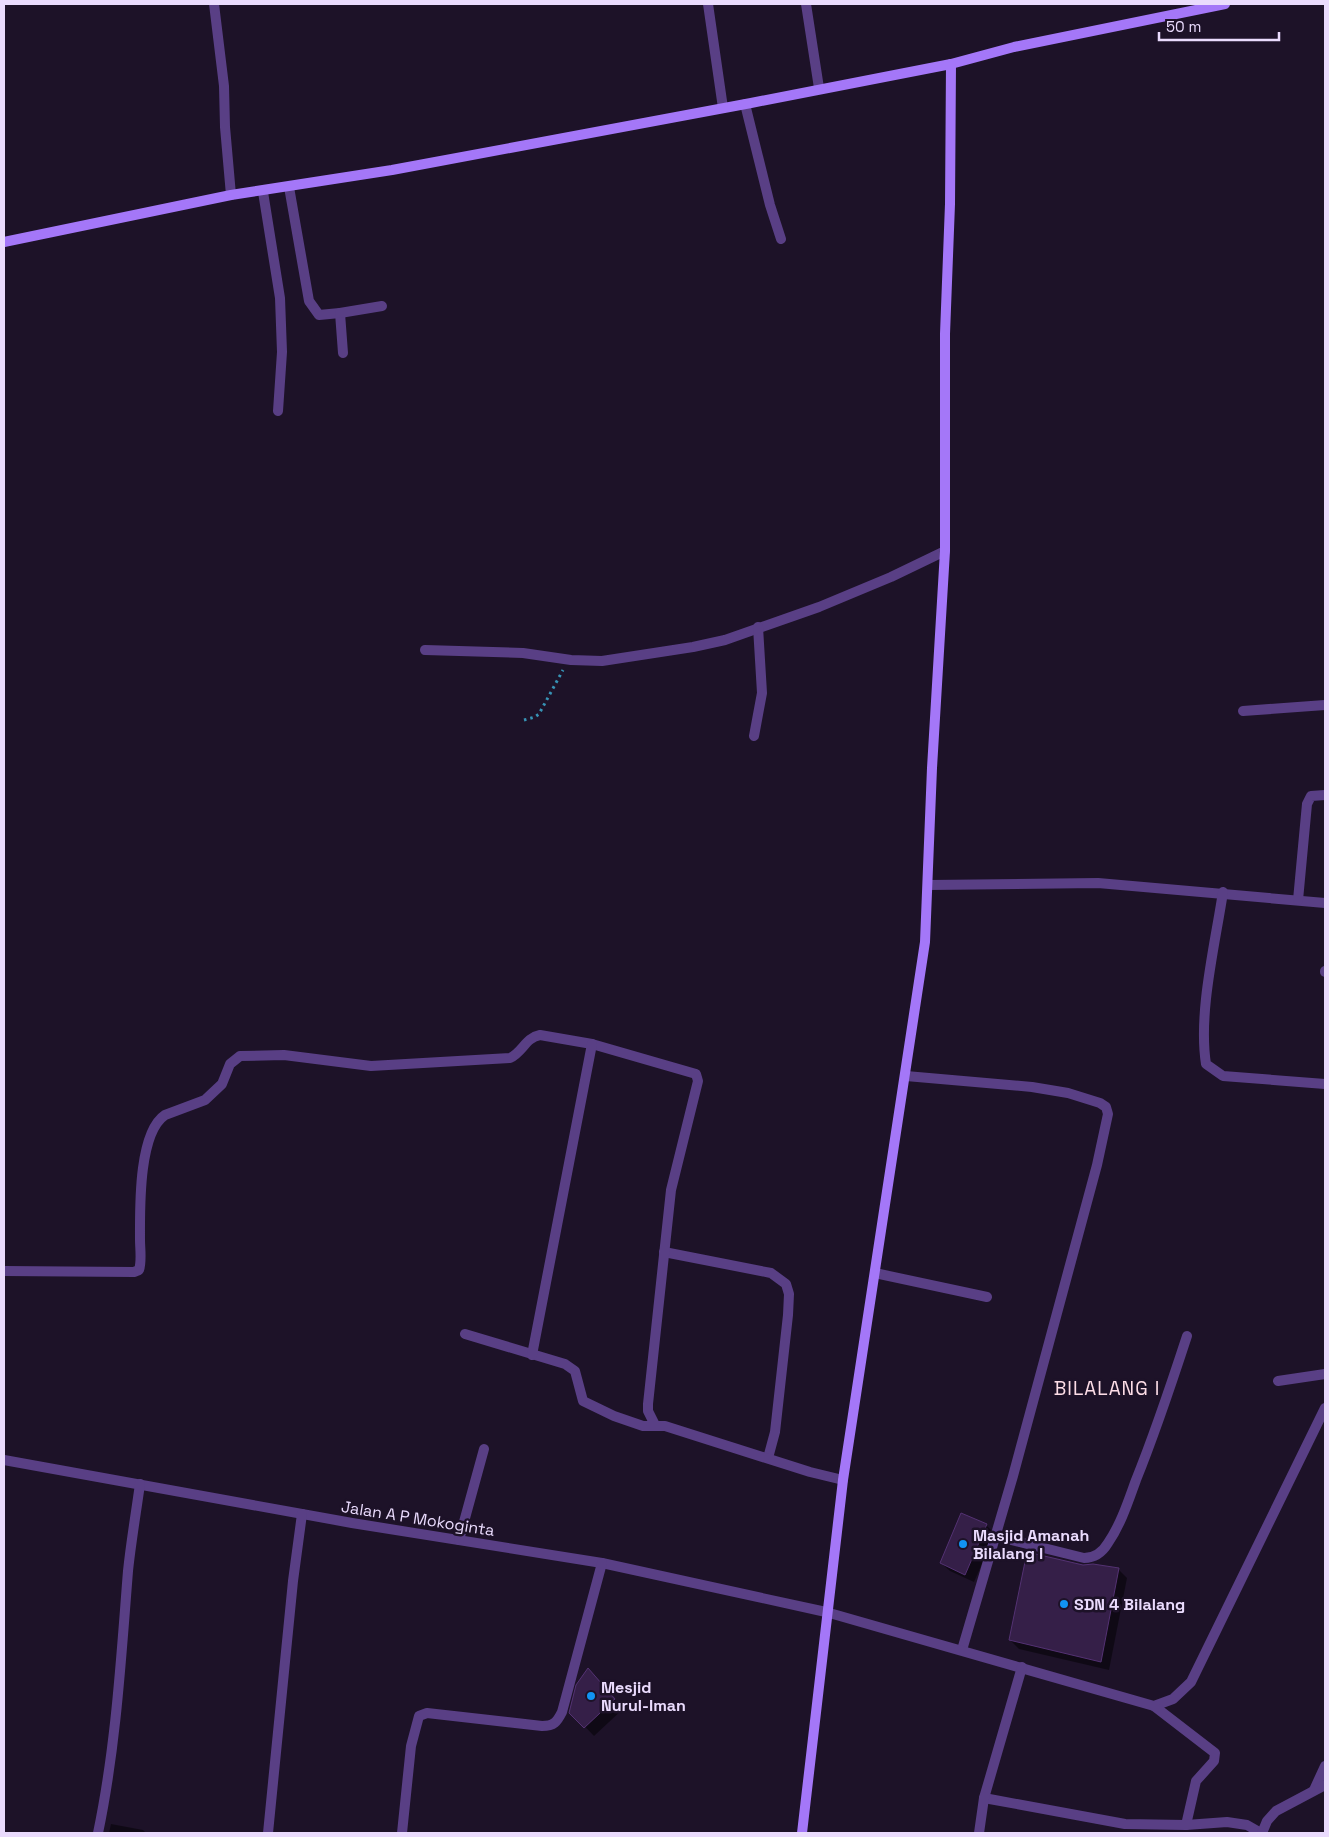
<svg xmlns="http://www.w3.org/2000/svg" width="1329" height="1837" viewBox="0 0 1329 1837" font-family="'Space Grotesk',sans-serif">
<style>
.shadow{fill:#0007}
.building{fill:#351f48;stroke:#543273}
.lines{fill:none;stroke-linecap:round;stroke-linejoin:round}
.path{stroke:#3793b5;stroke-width:3;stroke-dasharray:2.5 4;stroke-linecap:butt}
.lane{stroke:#593f85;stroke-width:10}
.street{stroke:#593f85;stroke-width:10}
.secondary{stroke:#a477f8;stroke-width:10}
.poi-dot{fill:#1193f3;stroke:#1d1228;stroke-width:2}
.labels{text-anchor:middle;stroke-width:5;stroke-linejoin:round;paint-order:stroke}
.street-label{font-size:16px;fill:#eadbfd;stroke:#1d1228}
.poi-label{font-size:16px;font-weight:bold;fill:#eadbfd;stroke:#1d1228;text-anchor:start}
.quarter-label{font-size:19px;letter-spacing:1px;fill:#fddde7;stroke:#1d1228}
</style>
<rect width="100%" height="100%" fill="#1d1228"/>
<g class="shadow">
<path d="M986,1525L995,1534L974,1582L950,1571L941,1563Z"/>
<path d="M1093,1565L1119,1570L1127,1578L1109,1670L1019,1649L1010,1640L1083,1566Z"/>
<path d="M597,1679L623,1709L594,1736L571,1712Z"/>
<path d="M111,1824L143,1830L146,1833H109Z"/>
</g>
<g class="building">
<path d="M961,1513L987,1524L965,1575L940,1563Z"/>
<path d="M1027,1552L1083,1565L1093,1564L1119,1568L1101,1662L1009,1640Z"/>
<path d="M588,1668L615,1699L584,1728L569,1713L576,1685Z"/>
</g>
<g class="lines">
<path class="path" d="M524,720L535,717L539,714L563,670"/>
<path class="lane" d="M745,104L770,205L781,239"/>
<g class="street">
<path d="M214,4L224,86L225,127L231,195"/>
<path d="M708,4L723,108"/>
<path d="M806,4L819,88"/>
<path d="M289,187L309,301L319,315L340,313L343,353"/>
<path d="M263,192L280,298L282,352L278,411"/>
<path d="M340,313L382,306"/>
<path d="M425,650L523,653L571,660L602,661L693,647L725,640L819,607L891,577L945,551"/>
<path d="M1243,711L1325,705"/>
<path d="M754,736L762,693L758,627"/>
<path d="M929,885L1098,883L1325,903"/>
<path d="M1223,892C1215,945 1198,1013 1206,1064L1223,1076L1325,1084"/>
<path d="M1298,900L1307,804L1311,796L1325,795"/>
<path d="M1325,972V971"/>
<path d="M906,1076L1032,1087L1068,1093L1100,1103L1106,1107L1108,1114L1097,1165L1013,1476L962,1650"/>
<path d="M664,1252L771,1273L786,1284L789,1294L788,1315L775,1432L768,1458"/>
<path d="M4,1271L134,1272L139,1270C142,1261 140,1249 140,1240C140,1210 138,1133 165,1115L205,1100L222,1084L230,1064L240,1056L284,1055L371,1066L510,1058C523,1052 525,1038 540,1035L592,1044L696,1074L698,1081L671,1190L648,1404V1411L655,1425"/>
<path d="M875,1273L987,1297"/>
<path d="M465,1334L565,1364L575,1371L583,1401L614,1416L643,1426H665L810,1472L843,1480"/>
<path d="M532,1355L592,1044"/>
<path d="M1278,1381L1325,1374"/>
<path d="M4,1460L352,1523L602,1563L826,1612L1154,1706L1173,1699L1191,1682L1325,1408"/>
<path d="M995,1536L1084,1558C1095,1558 1102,1553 1108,1543C1121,1524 1128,1502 1136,1480C1155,1433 1171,1385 1187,1336"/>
<path d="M459,1540L484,1449"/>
<path d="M1154,1706L1215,1753L1214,1761L1196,1781L1186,1825"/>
<path d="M1314,1790L1325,1766"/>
<path d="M984,1798L1125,1824L1186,1825L1227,1822L1247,1825L1261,1833"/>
<path d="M98,1833C116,1747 121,1659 128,1571C131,1542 136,1513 140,1484"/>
<path d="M268,1833L293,1581L302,1514"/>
<path d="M402,1833L411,1746L419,1716L427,1713L542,1726C554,1726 557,1722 562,1712L602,1563"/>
<path d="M979,1833L984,1798L1022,1667"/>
<path d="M1262,1833L1267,1821L1276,1811L1325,1785"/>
</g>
<g class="secondary">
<path d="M4,242L231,195L392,170L751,103L951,64L1014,47L1225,4"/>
<path d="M802,1833L843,1480L925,942L932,768L945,551V334L950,204L951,64"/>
</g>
</g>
<g class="poi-dot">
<circle cx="963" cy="1544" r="5"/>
<circle cx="1064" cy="1604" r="5"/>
<circle cx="591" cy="1696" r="5"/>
</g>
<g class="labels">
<g class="street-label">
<text transform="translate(418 1518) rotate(9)" y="6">Jalan A P Mokoginta</text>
</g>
<g class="poi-label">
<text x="973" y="1541">Masjid Amanah<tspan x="973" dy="18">Bilalang I</tspan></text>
<text x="1074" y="1610">SDN 4 Bilalang</text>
<text x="601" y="1693">Mesjid<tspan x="601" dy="18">Nurul-Iman</tspan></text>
</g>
<g class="quarter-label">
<text x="1107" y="1395">BILALANG I</text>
</g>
</g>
<rect width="1329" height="1837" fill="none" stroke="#eadbfd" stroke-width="10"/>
<path d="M1159 32v8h120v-8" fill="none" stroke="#eadbfd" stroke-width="2.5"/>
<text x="1166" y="32" font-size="15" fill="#eadbfd" stroke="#1d1228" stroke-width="4" paint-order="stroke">50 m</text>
</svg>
